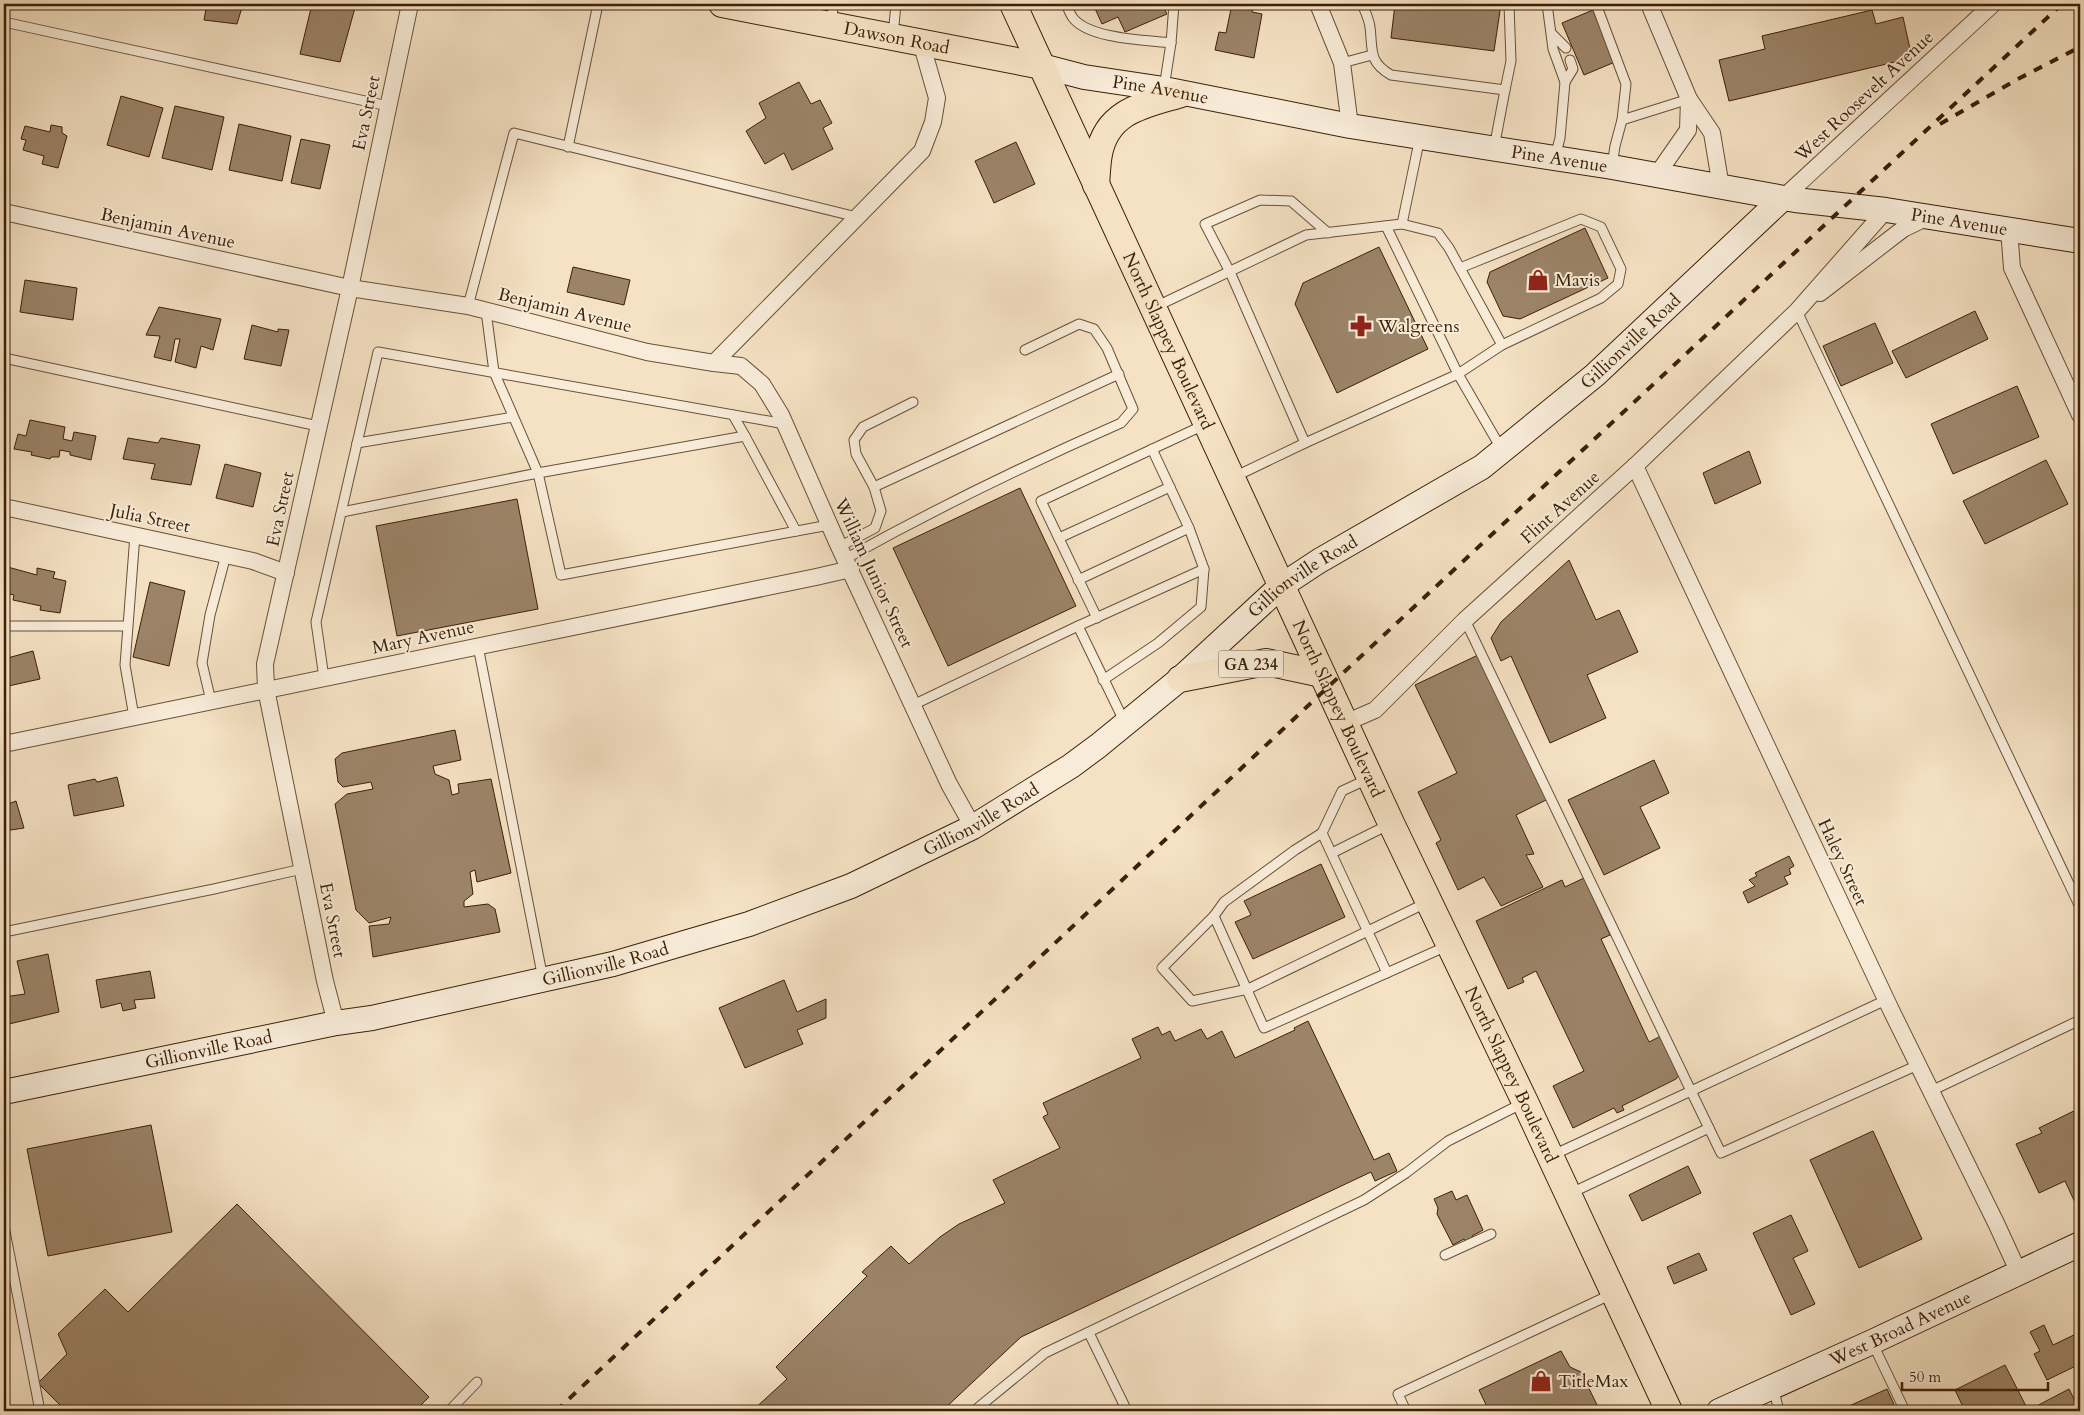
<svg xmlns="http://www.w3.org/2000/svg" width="2084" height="1415" viewBox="0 0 2084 1415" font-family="Cardo,serif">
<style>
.building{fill:#9c8469;stroke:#3c1f06}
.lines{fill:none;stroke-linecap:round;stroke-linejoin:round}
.lane-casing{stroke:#6a5036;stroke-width:11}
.street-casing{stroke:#6a5036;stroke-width:18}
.secondary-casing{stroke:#3c1f06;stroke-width:26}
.primary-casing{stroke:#3c1f06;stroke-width:28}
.lane{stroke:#f8ecd9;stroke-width:9}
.street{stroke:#f8ecd9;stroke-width:16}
.secondary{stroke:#f8ecd9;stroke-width:24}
.primary{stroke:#f5e2c4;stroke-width:26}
.rail{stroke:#3c1f06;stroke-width:4;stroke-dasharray:9 9;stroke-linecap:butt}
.labels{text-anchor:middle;stroke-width:4;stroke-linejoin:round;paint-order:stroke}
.shield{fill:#f8ecd9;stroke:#745c45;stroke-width:1}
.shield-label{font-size:16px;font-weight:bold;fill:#3c1f06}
.street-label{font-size:18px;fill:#3c1f06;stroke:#f8ecd9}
.poi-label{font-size:18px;fill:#3c1f06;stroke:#f8ecd9;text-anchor:start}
</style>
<rect width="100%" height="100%" fill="#f5e2c4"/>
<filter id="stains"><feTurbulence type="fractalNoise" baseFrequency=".004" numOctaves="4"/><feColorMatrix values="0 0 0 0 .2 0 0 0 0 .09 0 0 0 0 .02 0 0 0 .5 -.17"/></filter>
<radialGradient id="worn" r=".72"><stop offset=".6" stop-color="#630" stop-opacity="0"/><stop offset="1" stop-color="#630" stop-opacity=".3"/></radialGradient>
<g class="building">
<path d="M207,4H243L237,24L204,20Z"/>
<path d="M312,4H356L340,62L300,54Z"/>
<path d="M1093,4H1162L1167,14L1125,32L1118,17L1102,24Z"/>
<path d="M1232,4H1253L1252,12L1262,14L1254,58L1215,50L1219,32L1226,33Z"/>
<path d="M1395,4H1501L1494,51L1391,38Z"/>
<path d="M1593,10L1615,62L1584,75L1562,23Z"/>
<path d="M1872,10L1876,24L1903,17L1912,58L1729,101L1719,60L1765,49L1762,36Z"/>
<path d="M799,82L811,104L820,100L832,123L823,128L833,149L792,170L784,153L765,164L746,131L766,118L759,103Z"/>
<path d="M121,96L163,108L149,157L107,145Z"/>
<path d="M175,106L224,117L212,170L162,158Z"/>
<path d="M239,124L291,136L282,181L229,170Z"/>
<path d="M51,125L62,127V133L67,136L58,168L42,164L44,156L23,150L26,140L21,139L25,126L50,132Z"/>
<path d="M301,139L330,145L320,189L291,183Z"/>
<path d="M1016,142L1035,184L994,203L975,161Z"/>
<path d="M1585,228L1608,278L1520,319L1503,316L1487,282L1490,272Z"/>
<path d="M1379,247L1428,349L1337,393L1295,304L1303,283Z"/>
<path d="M573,267L630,280L624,305L567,292Z"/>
<path d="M25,280L77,288L73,320L20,312Z"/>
<path d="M159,307L221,319L213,350L201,346L196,368L175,362L180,339H175L171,361L154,357L160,336L146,335Z"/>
<path d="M1975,311L1988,339L1906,378L1892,351Z"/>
<path d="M1875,323L1893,363L1841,386L1823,346Z"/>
<path d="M252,325L278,332V329L289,330L281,366L244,359Z"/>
<path d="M2017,386L2039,437L1953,474L1931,424Z"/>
<path d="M30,420L65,427L63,439L72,441L74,432L96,436L91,460L70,455V452L60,450L59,457H51L50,459L31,455L32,452L14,449L18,434L26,436Z"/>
<path d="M128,438L158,443L161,438L200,445L191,485L151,479L155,464L123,459Z"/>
<path d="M1749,451L1761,483L1715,504L1703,473Z"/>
<path d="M2046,460L2068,504L1985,544L1963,501Z"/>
<path d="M225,464L261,473L253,507L216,498Z"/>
<path d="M1020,488L1076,606L948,666L893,548Z"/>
<path d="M517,499L538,609L397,636L376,526Z"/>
<path d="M1569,560L1596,620L1619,610L1638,652L1587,675L1606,718L1550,743L1511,656L1501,661L1491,638L1501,622Z"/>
<path d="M4,566L37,575V568L55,572L53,578L66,581L60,613L40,610L41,606L13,600L14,595L4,593Z"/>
<path d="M150,582L185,591L169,666L133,657Z"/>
<path d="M33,651L40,679L4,687V659Z"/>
<path d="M1478,655L1548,799L1516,815L1534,854L1526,855L1543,887L1501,906L1484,877L1458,890L1436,843L1441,840L1418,792L1457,773L1415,685Z"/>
<path d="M455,730L461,760L433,766L435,774L449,780L452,795L459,793L458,784L491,779L511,873L477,882L475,870L470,872L473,894L464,901V907L488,904L495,909L500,932L373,957L369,926L389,924L391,917L369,923L356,910L335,804L347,794L373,789L371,782L343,787L338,782L335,759L342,753Z"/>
<path d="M1654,760L1669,793L1640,807L1660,848L1604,875L1568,800Z"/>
<path d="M117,777L124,806L74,816L68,785L95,779L97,782Z"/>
<path d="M4,800H6L8,804L16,801L24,828L4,831Z"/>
<path d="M1789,856L1794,866L1789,869L1791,874L1784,877L1788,884L1748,903L1743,892L1755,886L1749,880L1757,876L1755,873Z"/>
<path d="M1321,864L1345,917L1253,959L1235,922L1251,915L1244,901Z"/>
<path d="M1584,878L1610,935L1601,939L1649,1042L1661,1036L1679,1075L1676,1079L1622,1106L1624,1110L1617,1113L1614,1108L1573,1128L1553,1086L1584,1071L1536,971L1522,978L1524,982L1508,989L1476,921L1562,880L1565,887Z"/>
<path d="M48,954L59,1012L9,1024L4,997L25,994L17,961Z"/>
<path d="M150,971L155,998L134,1000L136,1008L123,1011L121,1003L101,1008L96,980Z"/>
<path d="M784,980L797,1012L826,999V1018L797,1030L803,1044L745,1068L719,1008Z"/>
<path d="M1308,1021L1374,1160L1389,1153L1397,1171L1375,1181L1371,1172L1021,1337L942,1411H752L787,1379L776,1367L867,1276L862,1272L891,1246L909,1264L940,1237L959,1224L1005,1203L993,1180L1060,1148L1043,1117L1048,1114L1043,1103L1141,1058L1132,1039L1158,1027L1162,1035L1170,1031L1175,1041L1201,1029L1207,1039L1222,1031L1235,1058L1295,1030L1294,1028Z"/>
<path d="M2080,1108V1208L2078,1209L2065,1181L2039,1193L2016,1144L2042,1133L2039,1128Z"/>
<path d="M151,1125L172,1232L48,1256L27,1149Z"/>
<path d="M1873,1131L1922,1239L1859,1268L1810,1160Z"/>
<path d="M1688,1166L1701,1193L1642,1221L1629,1195Z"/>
<path d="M1452,1191L1456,1200L1467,1195L1483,1230L1472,1236L1474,1239L1466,1242L1464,1239L1453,1245L1437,1214L1438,1208L1434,1199Z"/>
<path d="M237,1204L429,1397L415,1411H66L38,1383L67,1354L58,1334L105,1289L128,1312Z"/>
<path d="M1791,1215L1808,1251L1793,1258L1815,1304L1791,1315L1753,1233Z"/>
<path d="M1699,1253L1707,1270L1674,1284L1667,1267Z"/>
<path d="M2044,1325L2053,1345L2080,1332V1364L2047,1380L2034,1354L2040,1351L2030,1332Z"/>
<path d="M1561,1351L1570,1367L1581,1372L1598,1407L1588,1411H1489L1479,1390Z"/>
<path d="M2005,1365L2028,1410L1965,1411L1955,1390Z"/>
<path d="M1887,1389L1897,1411H1838Z"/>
<path d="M2069,1389L2080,1411H2030L2029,1410Z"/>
</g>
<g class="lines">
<g class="lane-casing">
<g id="lane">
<path d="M1066,4C1068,8 1070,14 1073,18C1089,39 1146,40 1171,43"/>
<path d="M1362,4C1365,11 1369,19 1370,27C1373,51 1368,61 1391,75L1505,90L1511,61L1509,4"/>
<path d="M1547,4L1553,49L1565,82L1560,138L1555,157"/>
<path d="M1596,4L1626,84L1622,120L1615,146L1612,166"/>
<path d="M4,22L388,106"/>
<path d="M832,22L833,4"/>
<path d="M1552,34L1566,48"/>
<path d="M893,36L896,4"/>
<path d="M1342,63L1372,55"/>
<path d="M1565,82L1573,69L1570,60"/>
<path d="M1164,88L1171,43L1174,4"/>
<path d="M1622,120L1689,99"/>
<path d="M568,147L598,4"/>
<path d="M1494,148L1505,90"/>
<path d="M1402,224L1438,233L1449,248L1502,345L1458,374L1502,450"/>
<path d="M1328,233L1291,201L1260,200L1205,224L1230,272L1305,443L1458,374L1386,226"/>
<path d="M1460,268L1581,219L1601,227L1621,269L1618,284L1601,298L1502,345"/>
<path d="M468,306L514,133L857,217"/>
<path d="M1155,307L1306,235L1402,224L1420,137"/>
<path d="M486,311L494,372L538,473L561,575L829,525"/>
<path d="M1797,311L2080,907"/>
<path d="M4,358L318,426"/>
<path d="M745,436L796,531"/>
<path d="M357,443L513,417"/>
<path d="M1234,477L1305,443"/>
<path d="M874,487L1119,374"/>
<path d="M342,512L538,473L745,436L733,415"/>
<path d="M1059,538L1170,487"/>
<path d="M839,547L875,528L881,511L874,487L856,454L854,440L863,427L913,402"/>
<path d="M845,559C935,509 1027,464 1121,423L1133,409L1107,348L1094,329L1079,324L1025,350"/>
<path d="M1078,580L1189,528"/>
<path d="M1097,618L1041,501L1204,425"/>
<path d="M1465,620L1691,1091L1886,1000"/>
<path d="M4,626H127"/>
<path d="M478,646L543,979"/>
<path d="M324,678L316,622L378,352L785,424"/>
<path d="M1103,680L1158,643L1201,607L1204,569"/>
<path d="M211,701L202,663L210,615L226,555"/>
<path d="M913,705L1078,626"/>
<path d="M134,717L125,665L135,535"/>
<path d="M1125,723L1078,626L1204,569L1189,528L1152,449"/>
<path d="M1322,833L1342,791L1368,779"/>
<path d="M1332,853L1390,824"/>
<path d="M1428,902L1248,989L1192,1001L1162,968L1214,916L1264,1028L1447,946"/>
<path d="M1214,916L1224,902L1295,850L1322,833L1387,973"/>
<path d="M4,932L214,889L302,869"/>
<path d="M1931,1091L2080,1020"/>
<path d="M1553,1155L1691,1091L1721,1153L1918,1065"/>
<path d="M1569,1194L1709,1128"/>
<path d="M4,1226L40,1411"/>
<path d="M1445,1255L1491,1234"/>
<path d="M1089,1333L1127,1411"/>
<path d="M1872,1342L1905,1411"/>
<path d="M1773,1387L1779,1411"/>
<path d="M449,1411L477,1382"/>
<path d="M974,1411L1045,1353L1364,1200L1406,1173L1448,1141L1523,1103"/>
<path d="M1406,1411L1398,1394L1612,1294"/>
</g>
</g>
<g class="street-casing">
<g id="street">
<path d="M1318,4L1342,63L1350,126"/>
<path d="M1649,4L1689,99L1712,133L1721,187"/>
<path d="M1656,176L1688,130L1689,99"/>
<path d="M1783,198L1993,4"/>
<path d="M4,212L350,288L468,306L647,352L714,363L922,151L933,122L937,98L921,42"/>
<path d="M2009,229L2012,268L2080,415"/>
<path d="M1820,293L1903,229L1928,217"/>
<path d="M714,363L741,366L762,384L781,415L837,542L949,784L973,827"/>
<path d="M1635,466L1891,1010L1996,1223L2019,1273"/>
<path d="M4,507L253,561L286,573"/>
<path d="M1345,723L1375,710L1465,620L1635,466L1797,311L1886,210"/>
<path d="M4,744L816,577L851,569"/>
<path d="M336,1023L325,981L266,689L265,664L350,288L410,4"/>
</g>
</g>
<g class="secondary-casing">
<g id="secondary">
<path id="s1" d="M1042,66L1084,77L1164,89L1350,126L1612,167L1795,200L1886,210L2080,241"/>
<path id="s2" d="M4,1092L336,1023L372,1018L613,964L749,924L851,886L973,827L1071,766L1098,746L1180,679L1281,586L1319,561L1482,467L1595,375L1783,198"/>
<path id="s3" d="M1719,1411L1872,1342L2080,1244"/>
</g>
</g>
<g class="primary-casing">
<g id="primary">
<path id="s4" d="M722,4L1042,66"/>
<path id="s5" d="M1013,4L1391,823L1525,1102L1669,1411"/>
<path d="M1096,185C1097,174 1097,164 1099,154C1107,110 1145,105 1181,94"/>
<path d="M1180,679L1266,662L1322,674"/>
</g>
</g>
<use href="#lane" class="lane"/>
<use href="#street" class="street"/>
<use href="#secondary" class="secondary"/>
<use href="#primary" class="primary"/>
<g class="rail">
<path d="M1940,124L2016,80L2080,47"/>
<path d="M556,1411L1328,687L2062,4"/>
</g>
</g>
<defs>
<g id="shop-bare" transform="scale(1.725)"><path d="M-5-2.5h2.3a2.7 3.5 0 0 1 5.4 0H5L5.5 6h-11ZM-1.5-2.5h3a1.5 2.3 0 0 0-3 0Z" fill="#8f2418" stroke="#f8ecd9" stroke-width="2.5" paint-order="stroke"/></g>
<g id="pharmacy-bare" transform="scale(1.725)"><path d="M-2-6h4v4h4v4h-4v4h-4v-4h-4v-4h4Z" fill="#8f2418" stroke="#f8ecd9" stroke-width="2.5" paint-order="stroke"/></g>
</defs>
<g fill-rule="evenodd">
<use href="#shop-bare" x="1538" y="280"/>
<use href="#pharmacy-bare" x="1361" y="326"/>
<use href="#shop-bare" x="1541" y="1381"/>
</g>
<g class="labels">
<rect class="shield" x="1218.5" y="650.5" width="65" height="27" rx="4"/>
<g class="shield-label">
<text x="1251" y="670">GA 234</text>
</g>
<g class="street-label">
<text dy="6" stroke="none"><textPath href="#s4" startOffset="178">Dawson Road</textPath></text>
<text dy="6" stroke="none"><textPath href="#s1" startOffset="121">Pine Avenue</textPath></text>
<text transform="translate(1864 96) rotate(-43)" y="6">West Roosevelt Avenue</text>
<text transform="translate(366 113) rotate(-78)" y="6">Eva Street</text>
<text dy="6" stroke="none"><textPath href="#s1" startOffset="526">Pine Avenue</textPath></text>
<text dy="6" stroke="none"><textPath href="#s1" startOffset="931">Pine Avenue</textPath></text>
<text transform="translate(168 228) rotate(12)" y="6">Benjamin Avenue</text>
<text transform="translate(565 310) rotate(14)" y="6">Benjamin Avenue</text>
<text dy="6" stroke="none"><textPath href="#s5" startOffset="371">North Slappey Boulevard</textPath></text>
<text dy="6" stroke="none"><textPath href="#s2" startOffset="1829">Gillionville Road</textPath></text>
<text transform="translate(1560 507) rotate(-42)" y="6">Flint Avenue</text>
<text transform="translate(280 509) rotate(-78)" y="6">Eva Street</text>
<text transform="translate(150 518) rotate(12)" y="6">Julia Street</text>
<text transform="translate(874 573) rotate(65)" y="6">William Junior Street</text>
<text dy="6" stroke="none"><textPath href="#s2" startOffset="1424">Gillionville Road</textPath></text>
<text transform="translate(423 637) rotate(-12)" y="6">Mary Avenue</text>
<text dy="6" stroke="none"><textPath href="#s5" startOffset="776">North Slappey Boulevard</textPath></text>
<text dy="6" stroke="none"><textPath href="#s2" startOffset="1019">Gillionville Road</textPath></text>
<text transform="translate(1843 862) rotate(65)" y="6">Haley Street</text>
<text transform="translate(333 920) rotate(79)" y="6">Eva Street</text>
<text dy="6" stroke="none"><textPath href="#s2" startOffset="615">Gillionville Road</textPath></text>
<text dy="6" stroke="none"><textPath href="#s2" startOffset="209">Gillionville Road</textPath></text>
<text dy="6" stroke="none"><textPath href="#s5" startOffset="1181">North Slappey Boulevard</textPath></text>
<text dy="6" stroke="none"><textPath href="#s3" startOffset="199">West Broad Avenue</textPath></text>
</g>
<g class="poi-label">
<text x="1555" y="286">Mavis</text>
<text x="1378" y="332">Walgreens</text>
<text x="1558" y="1387">TitleMax</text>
</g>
</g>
<rect width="2084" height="1415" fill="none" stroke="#f5e2c4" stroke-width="20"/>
<rect x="5" y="5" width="2074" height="1405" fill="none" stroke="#3c1f06" stroke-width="2.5"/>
<rect x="10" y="10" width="2064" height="1395" fill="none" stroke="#3c1f06"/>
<path d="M1902 1382v8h146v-8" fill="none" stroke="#3c1f06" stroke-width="2.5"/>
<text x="1909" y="1382" font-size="15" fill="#3c1f06" stroke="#f8ecd9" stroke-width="4" paint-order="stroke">50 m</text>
<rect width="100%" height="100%" filter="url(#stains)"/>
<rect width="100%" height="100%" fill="url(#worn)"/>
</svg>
